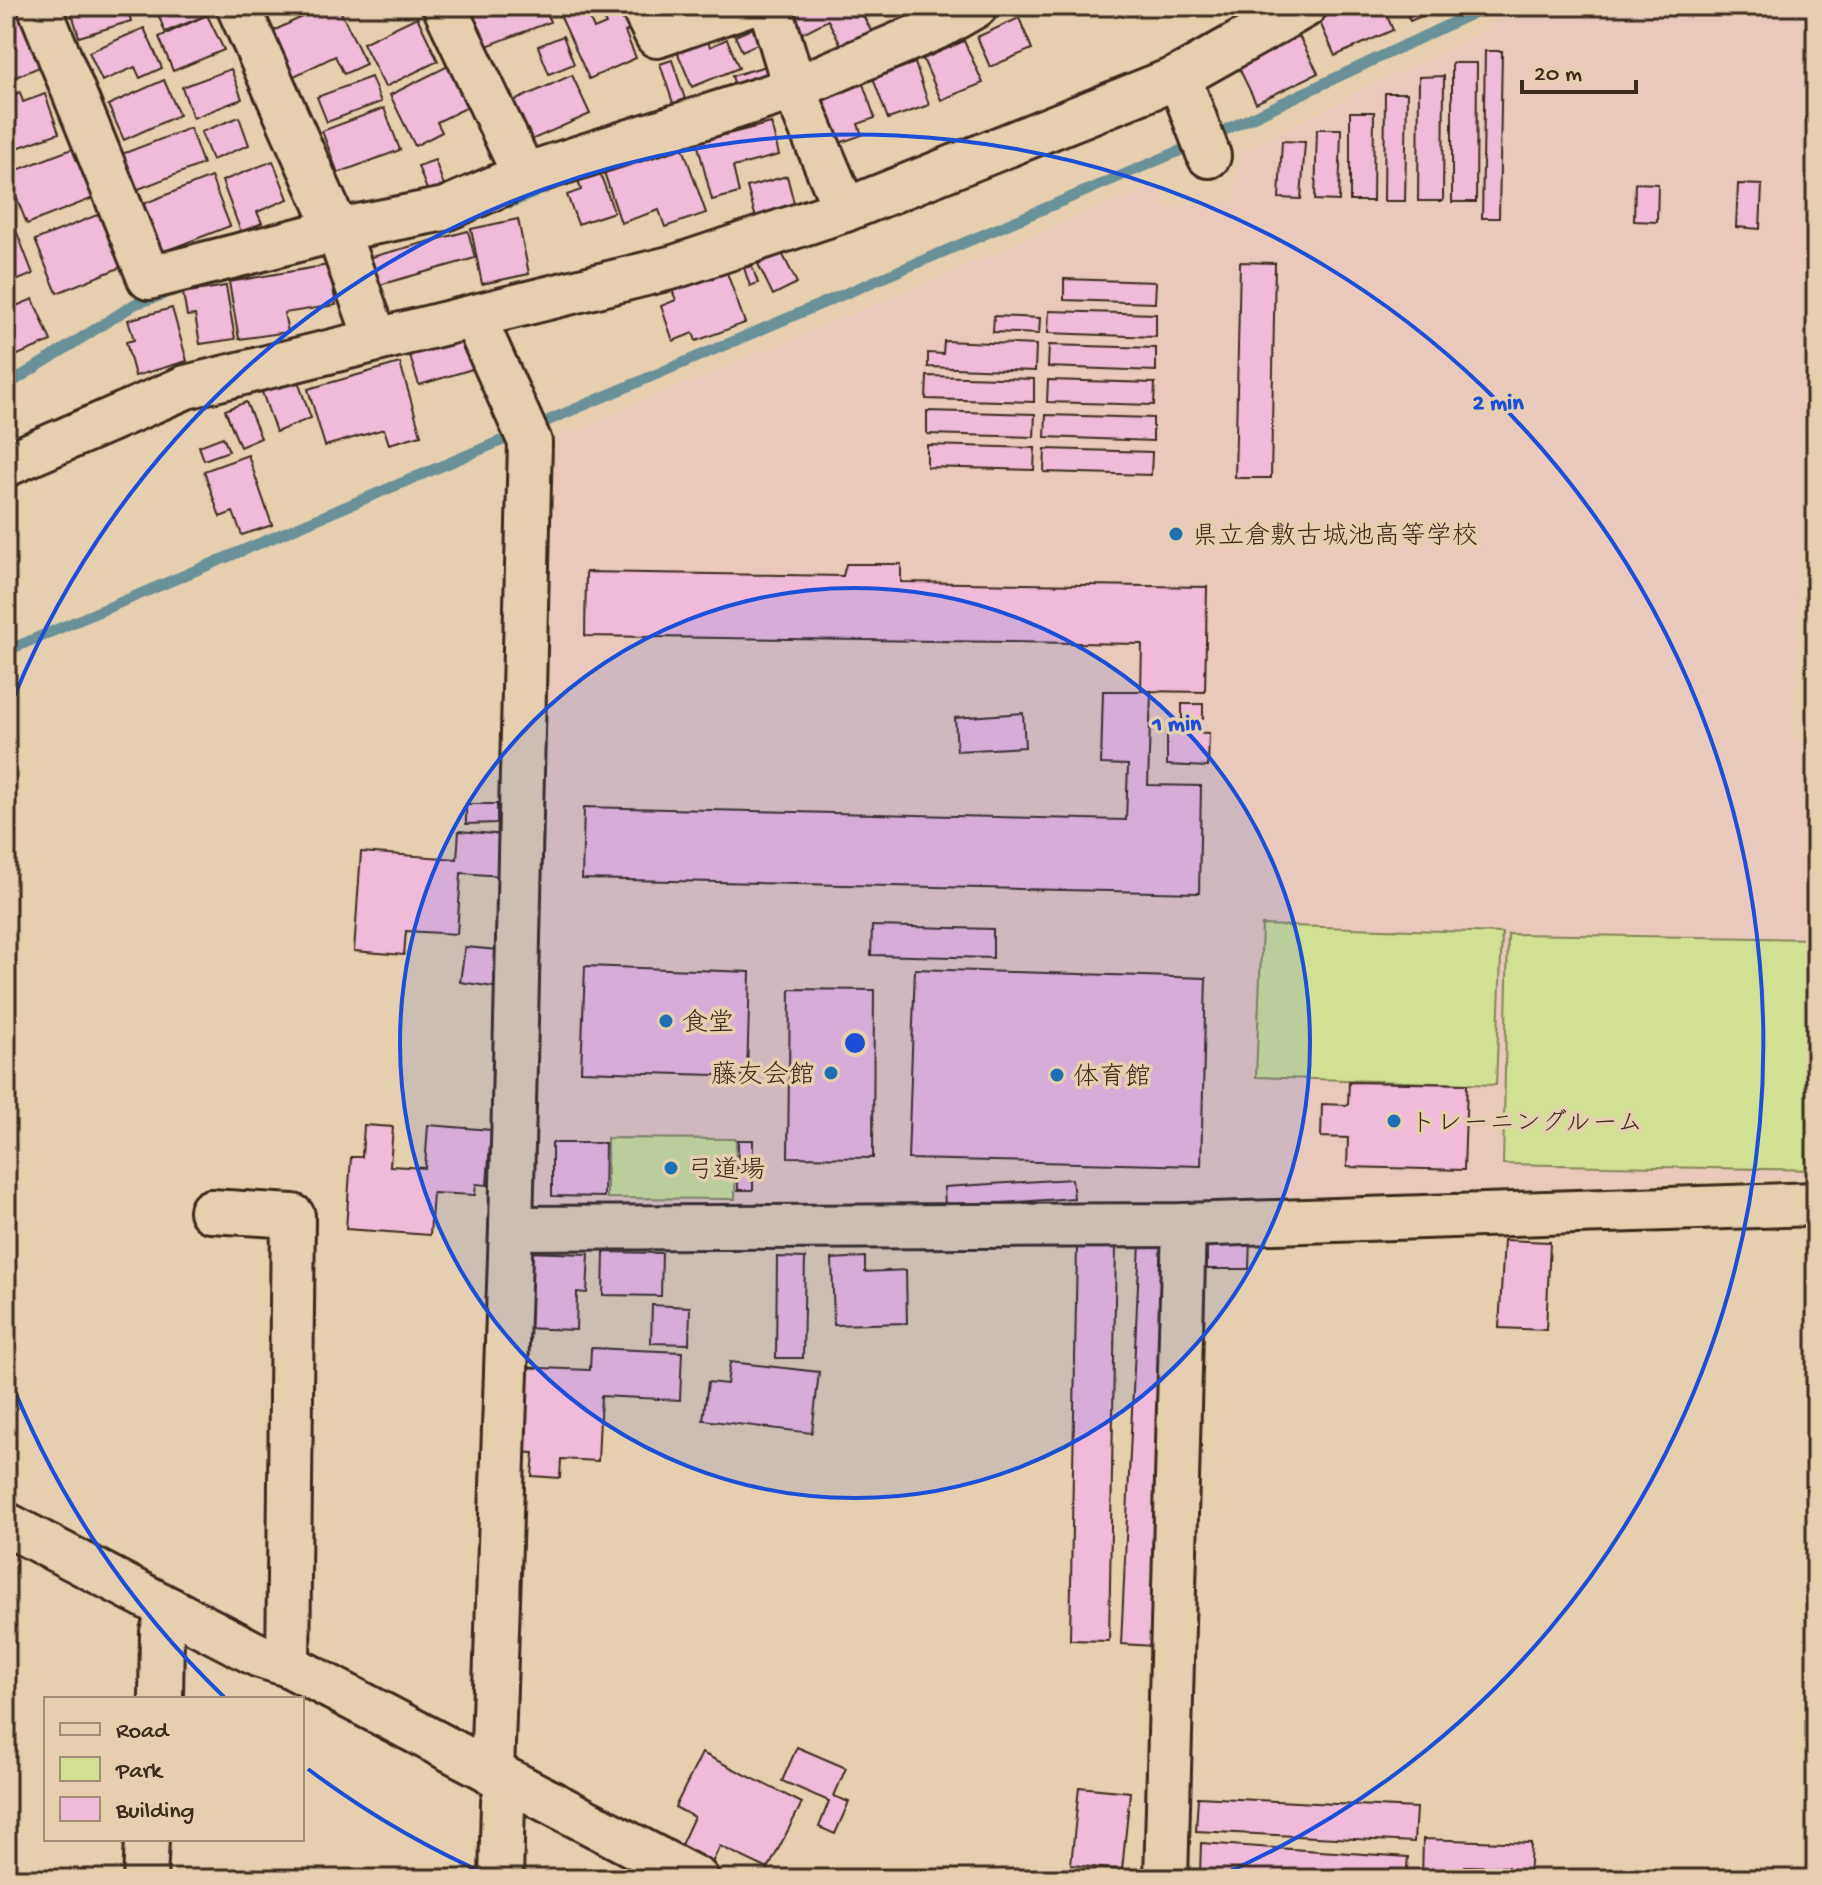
<svg xmlns="http://www.w3.org/2000/svg" width="1822" height="1885" viewBox="0 0 1822 1885" font-family="'Gochi Hand','Klee One',sans-serif">
<style>
.built{fill:#e8c9bb}
.green{fill:#d1e093;stroke:#868558;stroke-width:2}
.lines{fill:none;stroke-linecap:round;stroke-linejoin:round}
.stream{stroke:#6a9198;stroke-width:11}
.building{fill:#efbbd8;stroke:#3b2a1e;stroke-width:2}
.street-casing{stroke:#3b2a1e;stroke-width:48}
.street{stroke:#e5cfaf;stroke-width:42}
.ring{fill:none;stroke:#1d4ed8;stroke-width:4}
.poi-dot{fill:#1f6fb2;stroke:#e5cfaf;stroke-width:3}
.labels{text-anchor:middle;stroke-width:7;stroke-linejoin:round;paint-order:stroke}
.poi-label{font-size:26px;fill:#3b2a1e;stroke:#e5cfaf;text-anchor:start}
.centre{fill:#1d4ed8;stroke:#e5cfaf;stroke-width:4}
.ring-label{font-size:24px;text-anchor:middle;font-weight:bold;fill:#1d4ed8;stroke:#e5cfaf;stroke-width:7;stroke-linejoin:round;paint-order:stroke}
</style>
<rect width="100%" height="100%" fill="#e5cfaf"/>
<filter id="ink" filterUnits="userSpaceOnUse"><feTurbulence type="fractalNoise" baseFrequency=".0125" numOctaves="2"/><feDisplacementMap in="SourceGraphic" scale="16" xChannelSelector="R" yChannelSelector="G"/><feConvolveMatrix kernelMatrix="1 2 1 2 8 2 1 2 1" color-interpolation-filters="sRGB"/></filter>
<g filter="url(#ink)">
<path class="built" d="M1532,6H1816V155L1793,739L1816,748V1177L917,1214L531,1213L555,439L1158,184L1167,208L1235,201L1238,152Z"/>
<g class="green">
<path d="M1262,925L1502,933L1496,1085L1256,1077Z"/>
<path d="M1508,934L1816,939V1170L1503,1164Z"/>
<path d="M607,1138L736,1139L735,1199L607,1198Z"/>
</g>
<g class="lines">
<g class="stream">
<path d="M983,20L1011,6"/>
<path d="M1223,131L1488,6"/>
<path d="M510,203L546,188"/>
<path d="M6,386L135,304L162,295"/>
<path d="M533,427L1184,149"/>
<path d="M6,651L517,434"/>
</g>
</g>
<g class="building">
<path d="M84,6H127L131,21L79,37L71,10Z"/>
<path d="M155,6H203L207,15L165,32Z"/>
<path d="M324,6H338L366,64L344,74L335,56L286,80L265,35Z"/>
<path d="M462,6H544L550,22L479,49Z"/>
<path d="M584,6L594,29L606,24L598,6H626L635,27L625,32L636,58L589,79L560,15Z"/>
<path d="M781,6H858L873,34L843,49L828,20L797,36Z"/>
<path d="M1346,6H1383L1393,30L1335,56L1318,18Z"/>
<path d="M1403,6H1446L1410,21Z"/>
<path d="M20,11L42,66L6,81V17Z"/>
<path d="M207,15L224,50L173,71L159,37Z"/>
<path d="M417,17L438,61L385,87L363,43Z"/>
<path d="M1019,18L1032,49L990,67L977,37Z"/>
<path d="M758,26L764,41L742,51L735,36Z"/>
<path d="M144,28L162,68L140,78L135,67L102,81L89,52Z"/>
<path d="M563,36L574,64L549,74L538,46Z"/>
<path d="M706,36L710,47L727,39L739,68L692,87L676,49Z"/>
<path d="M1299,36L1318,73L1256,103L1238,66Z"/>
<path d="M964,41L983,83L941,100L923,59Z"/>
<path d="M1485,51H1502L1499,218H1482Z"/>
<path d="M672,60L686,102L674,106L660,64Z"/>
<path d="M776,63L781,83L738,96L732,76Z"/>
<path d="M915,63L929,105L888,119L873,78Z"/>
<path d="M1452,63H1477L1476,202H1452Z"/>
<path d="M450,65L470,106L437,122L442,132L415,146L390,95Z"/>
<path d="M231,69L242,99L193,118L182,87Z"/>
<path d="M572,75L590,114L522,144L505,105Z"/>
<path d="M1444,76L1443,201H1418L1419,77Z"/>
<path d="M371,77L381,102L327,122L317,97Z"/>
<path d="M164,80L179,115L124,140L108,105Z"/>
<path d="M863,84L875,118L858,124L862,135L834,145L818,101Z"/>
<path d="M20,92L23,102L45,94L59,133L6,152V97Z"/>
<path d="M1385,93H1407L1405,201H1384Z"/>
<path d="M384,108L400,150L338,173L322,131Z"/>
<path d="M1350,112H1374L1373,201H1350Z"/>
<path d="M239,117L249,145L212,160L201,132Z"/>
<path d="M771,123L779,155L733,167L739,193L712,200L697,142Z"/>
<path d="M190,128L203,164L136,190L122,154Z"/>
<path d="M1317,129H1341L1339,201L1315,200Z"/>
<path d="M1282,141L1305,142L1301,199L1279,198Z"/>
<path d="M682,145L706,213L665,227L659,210L621,223L604,172Z"/>
<path d="M77,147L96,197L27,224L7,174Z"/>
<path d="M435,160L445,189L429,195L418,166Z"/>
<path d="M273,161L288,199L257,212L262,223L241,232L222,181Z"/>
<path d="M600,173L614,212L578,224L567,195L581,190L578,180Z"/>
<path d="M787,176L795,207L756,218L747,187Z"/>
<path d="M211,177L230,226L152,256L133,208Z"/>
<path d="M1635,183L1658,184L1657,222L1634,221Z"/>
<path d="M1738,184L1762,185L1760,229L1736,227Z"/>
<path d="M6,187L12,206L6,208Z"/>
<path d="M107,211L129,264L57,293L35,240Z"/>
<path d="M518,219L529,274L482,284L471,229Z"/>
<path d="M16,230L33,274L6,285V234Z"/>
<path d="M468,231L475,258L372,287L364,259Z"/>
<path d="M782,253L797,283L773,295L758,264Z"/>
<path d="M1240,262L1275,263L1271,478H1235Z"/>
<path d="M329,265L336,305L284,313L288,332L239,339L229,282Z"/>
<path d="M752,266L758,283L750,286L744,268Z"/>
<path d="M726,270L745,323L696,341L693,333L673,341L661,306L676,300L672,290Z"/>
<path d="M1064,279L1156,282L1155,303L1064,300Z"/>
<path d="M226,286L235,339L200,344L195,315L187,316L183,293Z"/>
<path d="M33,299L51,341L13,357L6,341V310Z"/>
<path d="M172,308L187,361L135,376L126,342L134,340L128,320Z"/>
<path d="M1049,311L1156,314V337L1048,333Z"/>
<path d="M994,316L1040,318L1039,334L993,332Z"/>
<path d="M468,332L479,367L419,385L408,350Z"/>
<path d="M944,341L1036,345L1035,371L928,367V353L943,354Z"/>
<path d="M1049,345L1156,348V371L1048,367Z"/>
<path d="M400,363L421,435L389,444L384,429L325,446L308,389Z"/>
<path d="M296,376L311,418L276,432L261,389Z"/>
<path d="M927,376L1034,379V402L926,399Z"/>
<path d="M1048,380L1155,383L1154,405L1047,402Z"/>
<path d="M246,402L261,438L240,447L225,410Z"/>
<path d="M927,411L1035,414L1034,437L927,434Z"/>
<path d="M1046,415L1153,418V441L1045,437Z"/>
<path d="M223,437L229,451L204,460L199,446Z"/>
<path d="M927,445L1035,448L1034,470L927,467Z"/>
<path d="M1045,449L1152,452L1151,475L1044,472Z"/>
<path d="M248,455L272,525L242,535L233,512L220,517L204,471Z"/>
<path d="M846,564H901V582L1207,587L1205,692L1141,691L1142,644L585,636L586,572L843,576Z"/>
<path d="M1103,691H1151L1148,785L1201,786L1199,893L582,879L584,807L1126,820L1128,765L1101,764Z"/>
<rect x="1182" y="704" width="21" height="15"/>
<path d="M1023,713L1025,747L957,751L955,718Z"/>
<path d="M1167,731L1209,733L1208,767L1167,765Z"/>
<path d="M466,804H497V823L466,824Z"/>
<path d="M459,831L505,835L501,876L461,873L457,934L406,931L404,955L354,951L361,852L457,859Z"/>
<path d="M872,926L993,929V958L871,955Z"/>
<path d="M465,947L498,950L494,987L460,982Z"/>
<path d="M585,966L750,972L747,1076L581,1071Z"/>
<path d="M915,969L1206,978L1201,1166L908,1159Z"/>
<path d="M790,989L874,990L873,1158L788,1157Z"/>
<path d="M1349,1082L1467,1084L1464,1170L1347,1167L1348,1138L1321,1137L1322,1104L1348,1105Z"/>
<path d="M364,1125L393,1127L390,1166L425,1168L428,1125L491,1130L487,1185L476,1184L475,1195L433,1193L430,1235L346,1229L351,1157H362Z"/>
<rect x="738" y="1140" width="15" height="50"/>
<path d="M552,1143H605L604,1197L552,1196Z"/>
<path d="M1072,1179L1074,1198L945,1207L944,1187Z"/>
<path d="M1207,1238H1250L1249,1269H1207Z"/>
<path d="M1504,1240L1550,1242L1546,1330L1499,1328Z"/>
<path d="M1140,1242L1173,1243L1154,1646L1121,1644Z"/>
<path d="M1077,1246H1116L1109,1641L1070,1640Z"/>
<path d="M522,1252L589,1254L587,1293L577,1292L576,1330L519,1328Z"/>
<path d="M604,1252L662,1253L661,1296L603,1295Z"/>
<path d="M777,1257L805,1258L803,1358H776Z"/>
<path d="M865,1257V1272L906,1270L907,1323L834,1325L832,1259Z"/>
<path d="M652,1305L690,1307L689,1344L651,1343Z"/>
<path d="M591,1348L682,1352L680,1400L601,1396L598,1461L561,1459L560,1478L532,1476L534,1453L513,1452L517,1367L590,1370Z"/>
<path d="M730,1362L819,1372L812,1433L703,1420L708,1382L727,1384Z"/>
<path d="M797,1747L846,1768L834,1796L849,1802L835,1834L819,1827L829,1801L782,1781Z"/>
<path d="M702,1753L802,1803L768,1869L720,1846L711,1865L679,1849L694,1817L675,1807Z"/>
<path d="M1079,1787L1130,1792L1122,1870L1071,1865Z"/>
<path d="M1198,1797L1416,1808L1414,1842L1196,1831Z"/>
<path d="M1423,1839L1531,1843L1529,1879H1508V1867L1465,1866L1464,1879H1422Z"/>
<path d="M1201,1843L1408,1857L1406,1879H1282L1200,1874Z"/>
<path d="M1062,1876L1108,1879H1062Z"/>
</g>
<g class="lines">
<g class="street-casing">
<g id="street">
<path d="M39,6L149,278L337,230L445,209L524,175L795,88L941,26L976,6"/>
<path d="M238,6L337,230L376,339"/>
<path d="M444,6L524,175"/>
<path d="M642,6L657,36L744,6"/>
<path d="M770,6L797,96L845,210"/>
<path d="M1179,77L1209,156"/>
<path d="M474,317L530,442L511,1228L492,1773"/>
<path d="M6,465L186,387L674,267L845,210L1179,77L1305,6"/>
<path d="M211,1211L293,1216L288,1665"/>
<path d="M511,1228L1184,1225L1816,1204"/>
<path d="M6,1524L260,1656L288,1665L697,1879"/>
<path d="M161,1699L162,1632L169,1609"/>
<path d="M145,1879L147,1839"/>
<path d="M501,1879L503,1802L509,1781"/>
<path d="M1166,1879L1184,1225"/>
</g>
</g>
<use href="#street" class="street"/>
</g>
</g>
<circle cx="855" cy="1043" r="455" fill="#1d4ed8" fill-opacity=".12"/>
<g class="ring">
<circle cx="855" cy="1043" r="455"/>
<path d="M493 1877A909 909 0 0 1 308 1769M224 1697A909 909 0 0 1 6 1369M6 717A909 909 0 1 1 1217 1877"/>
</g>
<g class="poi-dot">
<circle cx="1176" cy="534" r="8"/>
<circle cx="666" cy="1021" r="8"/>
<circle cx="831" cy="1073" r="8"/>
<circle cx="1057" cy="1075" r="8"/>
<circle cx="1394" cy="1121" r="8"/>
<circle cx="671" cy="1168" r="8"/>
</g>
<g class="labels">
<g class="poi-label">
<text x="1192" y="543">県立倉敷古城池高等学校</text>
<text x="682" y="1030">食堂</text>
<text x="815" y="1082" text-anchor="end">藤友会館</text>
<text x="1073" y="1084">体育館</text>
<text x="1410" y="1130">トレーニングルーム</text>
<text x="687" y="1177">弓道場</text>
</g>
</g>
<circle cx="855" cy="1043" r="12" class="centre"/>
<g class="ring-label">
<text x="1498" y="409">2 min</text>
<text x="1177" y="730">1 min</text>
</g>
<rect width="1822" height="1885" fill="none" stroke="#e5cfaf" stroke-width="32"/>
<rect x="16" y="16" width="1790" height="1853" fill="none" stroke="#3b2a1e" stroke-width="3" filter="url(#ink)"/>
<rect x="44" y="1697" width="260" height="144" fill="#e5cfaf" stroke="#a18d75" stroke-width="2"/>
<rect x="60" y="1723" width="40" height="12" fill="#e5cfaf" stroke="#a18d75" stroke-width="2"/>
<text x="116" y="1737" font-size="24" fill="#3b2a1e">Road</text>
<rect x="60" y="1757" width="40" height="24" fill="#d1e093" stroke="#a18d75" stroke-width="2"/>
<text x="116" y="1777" font-size="24" fill="#3b2a1e">Park</text>
<rect x="60" y="1797" width="40" height="24" fill="#efbbd8" stroke="#a18d75" stroke-width="2"/>
<text x="116" y="1817" font-size="24" fill="#3b2a1e">Building</text>
<path d="M1522 80v12h114v-12" fill="none" stroke="#3b2a1e" stroke-width="4"/>
<text x="1534" y="80" font-size="24" fill="#3b2a1e" stroke="#e5cfaf" stroke-width="6" paint-order="stroke">20 m</text>
</svg>
